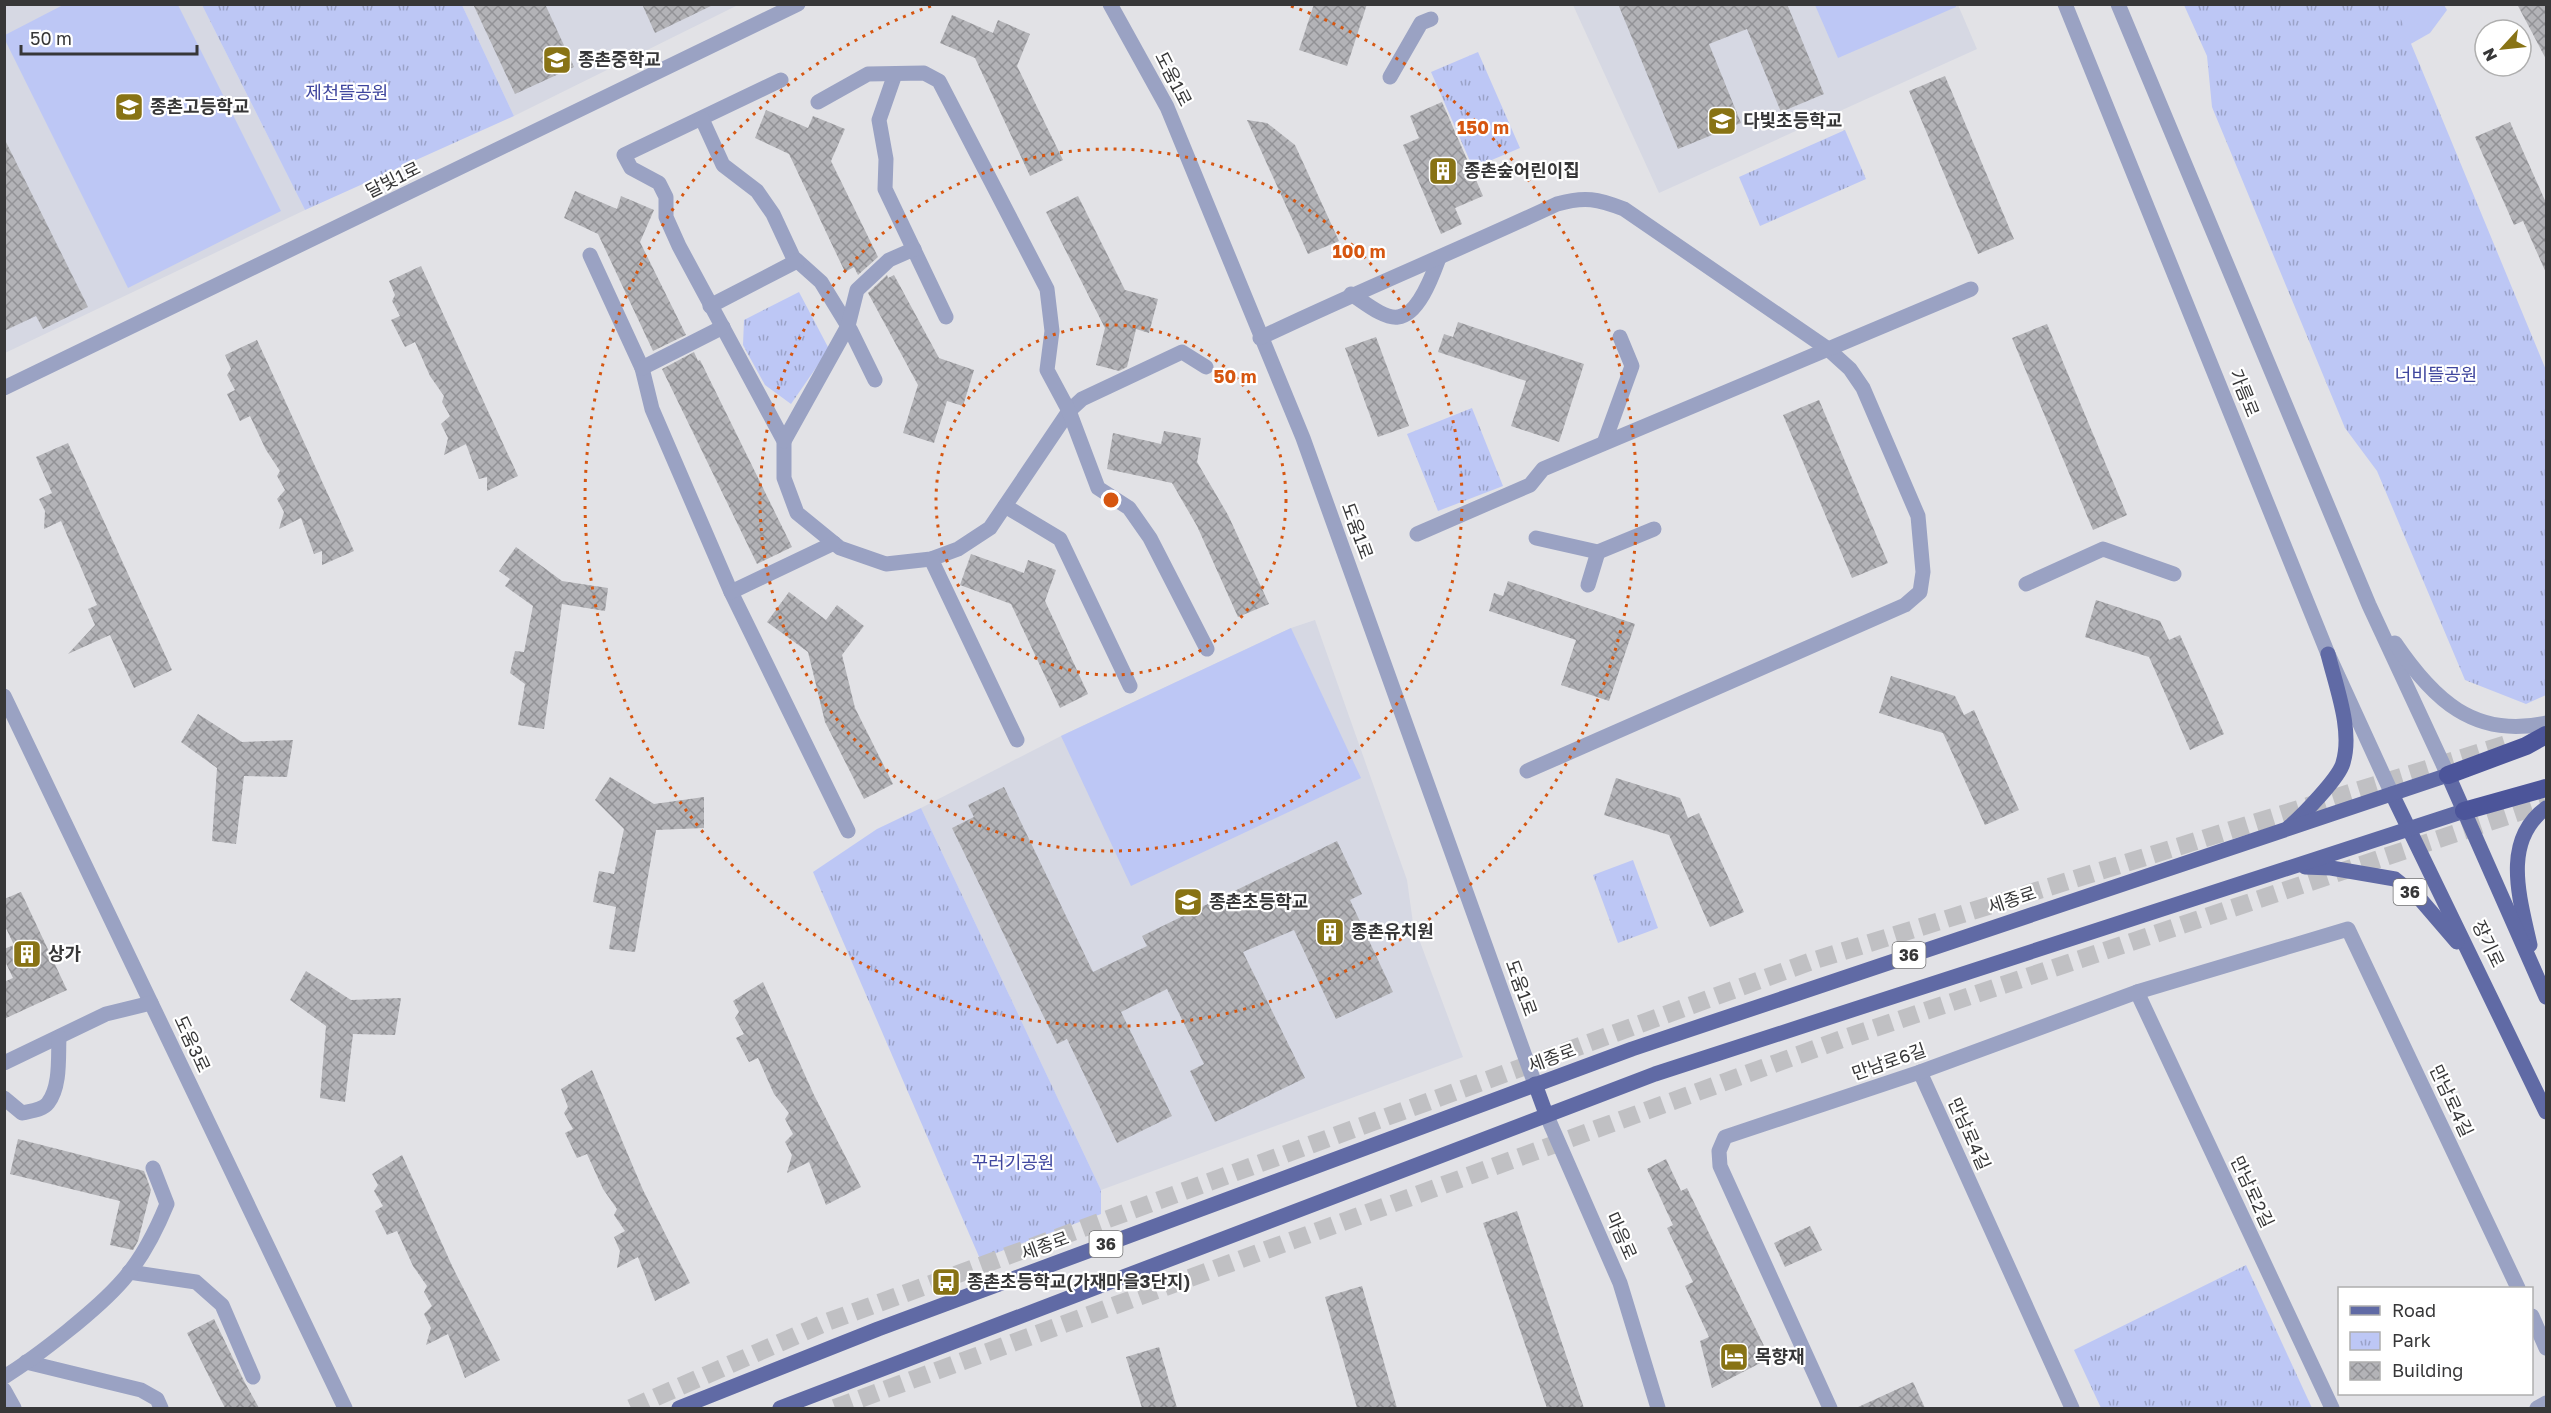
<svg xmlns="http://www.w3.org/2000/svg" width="2551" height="1413" viewBox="0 0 2551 1413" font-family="'Golos Text','Noto Sans KR',sans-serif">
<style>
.built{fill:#d6d8e3}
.grass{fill:#bdc7f5}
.park{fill:url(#park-tufts)}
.building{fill:url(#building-cross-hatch)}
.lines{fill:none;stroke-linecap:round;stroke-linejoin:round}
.highway-tunnel{stroke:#c0c0c3;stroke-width:18;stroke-dasharray:18 9;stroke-linecap:butt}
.minor{stroke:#9aa2c3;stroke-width:15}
.major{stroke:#606aa5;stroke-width:15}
.highway{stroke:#4c559a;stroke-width:18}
.ring{fill:none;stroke:#d65610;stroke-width:3;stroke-dasharray:3 6}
.labels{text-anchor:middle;stroke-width:4.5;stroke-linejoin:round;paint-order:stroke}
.shield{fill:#fff;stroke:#737374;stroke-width:1.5}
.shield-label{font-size:16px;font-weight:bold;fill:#373738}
.poi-label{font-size:18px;font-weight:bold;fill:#373738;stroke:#fff;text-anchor:start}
.street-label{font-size:18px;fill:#373738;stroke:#fff}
.park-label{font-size:18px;fill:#3f469e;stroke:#fff}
.centre{fill:#d65610;stroke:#fff;stroke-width:3}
.ring-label{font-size:18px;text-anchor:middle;font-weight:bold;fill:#d65610;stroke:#fff;stroke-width:4.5;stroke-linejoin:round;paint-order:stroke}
</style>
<defs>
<pattern id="park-tufts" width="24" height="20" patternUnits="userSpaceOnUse" patternTransform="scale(1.5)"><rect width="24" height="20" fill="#bdc7f5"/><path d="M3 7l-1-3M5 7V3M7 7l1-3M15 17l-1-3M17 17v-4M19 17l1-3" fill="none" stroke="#9aa2c7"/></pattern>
<pattern id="building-cross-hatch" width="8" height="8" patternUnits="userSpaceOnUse" patternTransform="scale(1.5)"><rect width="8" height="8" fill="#b3b3b7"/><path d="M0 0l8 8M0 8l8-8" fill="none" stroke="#929296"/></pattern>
</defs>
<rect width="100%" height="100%" fill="#e2e2e6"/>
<g class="built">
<path d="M5,5H202L305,210L5,353Z"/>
<path d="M462,5H738L514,116Z"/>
<path d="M1573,5H1958L1977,49L1659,193Z"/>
<path d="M1315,620L1407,880L1413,923L1463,1057L1101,1190L921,808L1061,736L1291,628Z"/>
</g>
<g class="grass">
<path d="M65,4L178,5L281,211L128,288L5,40V35Z"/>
<path d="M1955,4L1956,7L1838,58L1815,5Z"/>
<path d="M2330,5H2444L2447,10L2430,33L2393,54Z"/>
<path d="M1291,628L1361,778L1131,886L1061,736Z"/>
</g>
<g class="park">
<path d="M202,5H462L514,116L305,210Z"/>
<path d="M2184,5H2395L2546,370V695L2526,704L2465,680L2377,471L2345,428L2212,107L2207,56Z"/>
<path d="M1478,52L1520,148L1473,168L1431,72Z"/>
<path d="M1845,130L1866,179L1760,226L1739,177Z"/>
<path d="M799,292L829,349L791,404L765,385L743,345L744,320Z"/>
<path d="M1472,408L1503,486L1438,511L1407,434Z"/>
<path d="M921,808L1101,1190V1214L980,1259L813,872L877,829Z"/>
<path d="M1633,860L1658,928L1618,943L1593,875Z"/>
<path d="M2246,1265L2312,1408H2101L2074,1350Z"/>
</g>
<g class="building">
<path d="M473,4H545L574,67L515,94Z"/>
<path d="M642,4H715L655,33Z"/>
<path d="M1314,4H1367L1347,66L1299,50Z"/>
<path d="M1618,4H1787L1824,94L1781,112L1747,29L1709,44L1741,123L1678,149Z"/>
<path d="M2517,4H2547V61Z"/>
<path d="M952,15L993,33L998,20L1030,34L1017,66L1063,160L1030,176L975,58L940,43Z"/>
<path d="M1945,76L2014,239L1978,254L1909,91Z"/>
<path d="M1442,102L1483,196L1455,208L1462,224L1441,234L1403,145L1419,138L1410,116Z"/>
<path d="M766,110L808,128L813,116L845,129L831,161L878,257L858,275L854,267L845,272L789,154L755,138Z"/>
<path d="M1247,120L1267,123L1295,145L1339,241L1308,254Z"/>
<path d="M2510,122L2547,205V275L2523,221L2514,225L2475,137Z"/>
<path d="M4,138L88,307L43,329L36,316L4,331Z"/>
<path d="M575,191L617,209L621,196L654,210L640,242L686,335L653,351L598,234L564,218Z"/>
<path d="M1078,196L1125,290L1158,299L1149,333L1136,329L1127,367L1119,371L1096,365L1105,328L1046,212Z"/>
<path d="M421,266L518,476L487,491V477L479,479L466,444L444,455L448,438L441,424L450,416L442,402L444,396L430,376L415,342L405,347L391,320L400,316L392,301L395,295L389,281Z"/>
<path d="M887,275L888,278L894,275L939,358L974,370L963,406L947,401L934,443L903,433L918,385L868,293Z"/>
<path d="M1458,322L1584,364L1559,442L1511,426L1526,381L1438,352L1444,334L1453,337Z"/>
<path d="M2047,324L2127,515L2093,530L2012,338Z"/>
<path d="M1376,337L1409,426L1378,437L1345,348Z"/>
<path d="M257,340L354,551L322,565V551L314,554L301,518L279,529L284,512L277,499L285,490L277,476L280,471L266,450L250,416L240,421L227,394L235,390L227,375L231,369L225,355Z"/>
<path d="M694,352L698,361L700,360L792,547L757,564L662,369Z"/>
<path d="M1819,400L1888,563L1852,578L1783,415Z"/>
<path d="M1164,431L1201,438L1197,462L1228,515L1269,604L1238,617L1197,526L1172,483L1107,469L1113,433L1161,444Z"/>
<path d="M68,443L172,670L134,688L110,635L68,654L95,625L88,609L97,605L61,521L44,529L45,511L39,499L52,493L36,457Z"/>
<path d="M516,547L562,581L608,588L605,611L562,604L544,729L518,725L525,684L510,673L515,651L524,652L533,606L505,586L510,579L499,571Z"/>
<path d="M971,554L1024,573L1028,560L1056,570L1045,601L1088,694L1060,708L1011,604L960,585Z"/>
<path d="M1508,581L1635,624L1609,701L1561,685L1576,640L1489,611L1494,593L1503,596Z"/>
<path d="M789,592L826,620L837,605L864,626L842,655L855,708L893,784L864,799L825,722L808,652L767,622Z"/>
<path d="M2096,600L2160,621L2169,640L2180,635L2224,734L2190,750L2149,657L2085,637Z"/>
<path d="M1891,676L1955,696L1964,715L1974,710L2019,810L1985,825L1943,733L1879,713Z"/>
<path d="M198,714L242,742L293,740L287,777L244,776L236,844L212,841L217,768L181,742Z"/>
<path d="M610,777L654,804L704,797V828L656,830L635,952L609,949L616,907L593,902L599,871L614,874L624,829L595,800Z"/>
<path d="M1616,778L1680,798L1688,818L1699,813L1744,912L1710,927L1669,835L1604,815Z"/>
<path d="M1004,787L1093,972L1147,946L1142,936L1337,841L1362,894L1350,900L1393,992L1336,1019L1294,930L1243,952L1305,1078L1215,1122L1190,1071L1204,1064L1167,989L1121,1012L1172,1116L1117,1143L1067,1039L1057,1044L952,828L974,817L968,805Z"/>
<path d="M21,892L67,990L4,1019V982L13,978L4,959V949L14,945L4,924V899Z"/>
<path d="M306,971L351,1000L401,998L395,1035L353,1034L345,1102L320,1098L326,1026L290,1000Z"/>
<path d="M763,982L814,1095L861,1187L826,1205L809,1162L787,1173L792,1155L785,1142L793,1134L785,1119L789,1113L774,1094L758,1058L749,1062L736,1038L744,1034L735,1018L739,1012L733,1001Z"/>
<path d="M592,1070L643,1190L690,1283L655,1301L638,1257L617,1268L620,1251L614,1237L625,1231L614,1215L617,1209L603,1189L587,1154L577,1158L565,1133L573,1129L564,1113L568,1107L561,1089Z"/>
<path d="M18,1139L144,1171L151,1190L138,1241L133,1250L110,1245L120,1201L10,1174Z"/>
<path d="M402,1155L453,1268L500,1360L465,1378L448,1334L426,1345L431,1328L424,1314L432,1306L424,1292L427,1286L413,1266L397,1231L387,1235L375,1211L383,1206L374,1191L378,1185L372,1174Z"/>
<path d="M1666,1159L1681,1191L1687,1188L1770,1358L1712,1388L1700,1341L1709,1337L1685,1286L1693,1282L1667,1228L1673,1225L1647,1169Z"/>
<path d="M1517,1211L1584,1408H1547L1483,1223Z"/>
<path d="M1810,1226L1822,1250L1785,1267L1774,1243Z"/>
<path d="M1362,1286L1397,1408H1357L1325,1297Z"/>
<path d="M214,1319L244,1381L259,1408H225L187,1333Z"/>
<path d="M1159,1347L1177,1408H1142L1126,1357Z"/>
<path d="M1913,1382L1925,1408H1856Z"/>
</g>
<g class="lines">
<g class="highway-tunnel">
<path d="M631,1408L827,1322L1812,961L2510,743"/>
<path d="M835,1408L1842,1039L2546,803"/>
</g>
<g class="minor">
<path d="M1110,4L1167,107L1303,438L1535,1084"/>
<path d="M2065,4L2328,654L2392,794"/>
<path d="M2118,4L2369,605L2448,775"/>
<path d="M895,74L879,120L886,159L885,189L946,317"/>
<path d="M1390,77L1421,23L1431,19"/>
<path d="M781,80L624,155L631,168L659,183L666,197V217L679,246L784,441V478L797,513L840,548L886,564L931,559L958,549L990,528L1069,411L1082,399L1182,352L1206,367"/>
<path d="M818,102L868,74L924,73L939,81L1047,289L1052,331L1047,370L1069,411L1098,488L1129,508L1150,538L1207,649"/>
<path d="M702,119L723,165L757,191L773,214L793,257L821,282L851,331L875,380"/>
<path d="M590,255L642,368L652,409L731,592L848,831"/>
<path d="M1351,294C1363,301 1383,319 1398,317C1419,315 1433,274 1439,258"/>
<path d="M710,306L797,261"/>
<path d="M1260,338C1358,291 1459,250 1557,204C1585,196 1598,199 1624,209L1828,349L1850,369L1863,388L1918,516L1923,572L1920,592L1905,605L1527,771"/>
<path d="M642,368L723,327"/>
<path d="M4,388L798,4"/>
<path d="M784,441L848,326L857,290L889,260L914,249"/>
<path d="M1604,443L1632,366L1620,337"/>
<path d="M1005,506L1060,539L1130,686"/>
<path d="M1417,534L1530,485L1543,469L1971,289"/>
<path d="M1536,538L1598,552L1654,529"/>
<path d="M931,559L1017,740"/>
<path d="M2026,584L2103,549L2174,574"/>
<path d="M1588,585L1598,552"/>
<path d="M731,592L834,543"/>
<path d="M2395,643C2433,699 2474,739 2546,723"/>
<path d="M4,696L345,1408"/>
<path d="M2137,992L2332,1408"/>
<path d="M4,1063L106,1014L151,1003"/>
<path d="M1920,1072L2072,1408"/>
<path d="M4,1098L22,1113C30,1111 43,1110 48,1103C61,1086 58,1056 59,1037"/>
<path d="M1546,1114L1620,1283L1658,1408"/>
<path d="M129,1272L196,1282L222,1305L253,1377"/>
<path d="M2532,1316L2546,1348"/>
<path d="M26,1362L141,1390L157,1399L161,1408"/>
<path d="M4,1377C38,1356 98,1309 123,1280C143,1257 156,1231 167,1204L153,1168"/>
<path d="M4,1390L14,1408"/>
<path d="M1830,1408L1720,1166L1719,1151L1725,1137L1920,1072L2137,992L2348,929L2518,1288"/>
<path d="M2537,1408L2546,1403"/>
</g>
<g class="major">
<path d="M2392,794L2546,1112"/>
<path d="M2289,827C2302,816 2339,778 2343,763C2353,730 2336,687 2328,654"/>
<path d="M2305,867L2331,868L2395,879L2420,899L2457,942"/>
<path d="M2530,945C2520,899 2501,841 2546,808"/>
<path d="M1535,1084L1546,1114"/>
<path d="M679,1408L878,1329L1632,1049L2448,775L2546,997"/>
<path d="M780,1408L1655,1074L2464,811"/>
</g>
<g class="highway">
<path d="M2448,775L2526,746L2546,735"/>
<path d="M2464,811L2546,788"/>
</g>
</g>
<g class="ring">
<circle cx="1111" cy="500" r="175"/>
<circle cx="1111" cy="500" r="351"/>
<path d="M1291 6A526 526 0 1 1 931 6"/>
</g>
<defs>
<g id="school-square" transform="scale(1.5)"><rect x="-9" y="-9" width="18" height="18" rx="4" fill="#887315" stroke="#fff"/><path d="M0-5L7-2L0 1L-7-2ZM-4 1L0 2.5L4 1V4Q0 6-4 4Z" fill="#fff"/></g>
<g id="building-square" transform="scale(1.5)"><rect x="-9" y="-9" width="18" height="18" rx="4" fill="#887315" stroke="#fff"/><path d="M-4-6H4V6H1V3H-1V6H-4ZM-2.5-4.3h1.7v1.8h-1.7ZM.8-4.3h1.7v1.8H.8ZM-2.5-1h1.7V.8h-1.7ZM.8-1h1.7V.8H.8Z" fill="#fff"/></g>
<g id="bus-square" transform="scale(1.5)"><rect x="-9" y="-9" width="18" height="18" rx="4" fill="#887315" stroke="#fff"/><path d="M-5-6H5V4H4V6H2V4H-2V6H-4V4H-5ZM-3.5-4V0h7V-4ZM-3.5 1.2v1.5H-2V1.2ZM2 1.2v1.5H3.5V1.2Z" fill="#fff"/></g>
<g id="hotel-square" transform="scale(1.5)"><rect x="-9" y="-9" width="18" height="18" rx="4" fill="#887315" stroke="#fff"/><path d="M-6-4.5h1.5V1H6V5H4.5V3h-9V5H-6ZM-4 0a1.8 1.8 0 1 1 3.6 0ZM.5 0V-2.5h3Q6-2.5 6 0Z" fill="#fff"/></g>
</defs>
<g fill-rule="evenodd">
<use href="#school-square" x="557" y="60"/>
<use href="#school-square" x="129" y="107"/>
<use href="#school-square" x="1722" y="121"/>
<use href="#building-square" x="1443" y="171"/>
<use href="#school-square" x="1188" y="902"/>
<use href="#building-square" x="1330" y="932"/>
<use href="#building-square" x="27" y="954"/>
<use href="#bus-square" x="946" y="1282"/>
<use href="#hotel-square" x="1734" y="1357"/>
</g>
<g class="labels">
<g class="shield">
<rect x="2393.5" y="879" width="33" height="26" rx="4.5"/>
<rect x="1892.5" y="942" width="33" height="26" rx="4.5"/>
<rect x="1089.5" y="1231" width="33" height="26" rx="4.5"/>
</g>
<g class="shield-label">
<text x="2410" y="898">36</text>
<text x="1909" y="961">36</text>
<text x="1106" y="1250">36</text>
</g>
<g class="poi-label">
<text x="578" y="66">종촌중학교</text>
<text x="150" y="113">종촌고등학교</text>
<text x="1743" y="127">다빛초등학교</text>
<text x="1464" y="177">종촌숲어린이집</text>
<text x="1209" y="908">종촌초등학교</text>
<text x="1351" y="938">종촌유치원</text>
<text x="48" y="960">상가</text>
<text x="967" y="1288">종촌초등학교(가재마을3단지)</text>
<text x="1755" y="1363">목향재</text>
</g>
<g class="street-label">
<text transform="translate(1173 79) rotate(63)" y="6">도움1로</text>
<text transform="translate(393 180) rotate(-26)" y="6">달빛1로</text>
<text transform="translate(2244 393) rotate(68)" y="6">가름로</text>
<text transform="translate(1357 531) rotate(70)" y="6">도움1로</text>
<text transform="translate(2012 900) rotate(-18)" y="6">세종로</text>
<text transform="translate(2488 944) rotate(64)" y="6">장기로</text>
<text transform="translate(1521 988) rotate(70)" y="6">도움1로</text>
<text transform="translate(192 1044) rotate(65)" y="6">도움3로</text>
<text transform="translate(1552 1058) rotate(-20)" y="6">세종로</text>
<text transform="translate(1889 1062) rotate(-19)" y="6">만남로6길</text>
<text transform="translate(2451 1101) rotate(65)" y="6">만남로4길</text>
<text transform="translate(1969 1134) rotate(66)" y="6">만남로4길</text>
<text transform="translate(2252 1192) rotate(65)" y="6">만남로2길</text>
<text transform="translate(1621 1236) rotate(66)" y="6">마음로</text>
<text transform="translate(1045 1246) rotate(-20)" y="6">세종로</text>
</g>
<g class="park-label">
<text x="347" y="99">제천뜰공원</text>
<text x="2436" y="381">너비뜰공원</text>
<text x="1013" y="1169">꾸러기공원</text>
</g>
</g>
<circle cx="1111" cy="500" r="9" class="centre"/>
<g class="ring-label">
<text x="1483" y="134">150 m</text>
<text x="1359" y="258">100 m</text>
<text x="1235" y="383">50 m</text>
</g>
<rect width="2551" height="1413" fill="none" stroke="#373738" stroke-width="12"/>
<rect x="2338" y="1287" width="195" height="108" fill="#ffffff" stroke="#afafaf" stroke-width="1.5"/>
<rect x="2350" y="1306" width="30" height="9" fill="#606aa5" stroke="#afafaf" stroke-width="1.5"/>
<text x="2392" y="1317" font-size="18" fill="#373738">Road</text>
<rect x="2350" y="1332" width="30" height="18" fill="url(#park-tufts)" stroke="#afafaf" stroke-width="1.5"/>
<text x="2392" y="1347" font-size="18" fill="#373738">Park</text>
<rect x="2350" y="1362" width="30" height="18" fill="url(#building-cross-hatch)" stroke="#afafaf" stroke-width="1.5"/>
<text x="2392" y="1377" font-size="18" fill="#373738">Building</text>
<g transform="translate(2503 48) rotate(243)"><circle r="28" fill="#ffffff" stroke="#afafaf" stroke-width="1.5"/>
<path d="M0-4.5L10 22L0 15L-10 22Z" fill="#887315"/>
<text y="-9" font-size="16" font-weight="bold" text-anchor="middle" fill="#373738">N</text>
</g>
<path d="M21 45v9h176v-9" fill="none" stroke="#373738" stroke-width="3"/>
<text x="30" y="45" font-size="18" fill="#373738" stroke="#ffffff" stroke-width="4.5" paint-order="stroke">50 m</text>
</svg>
